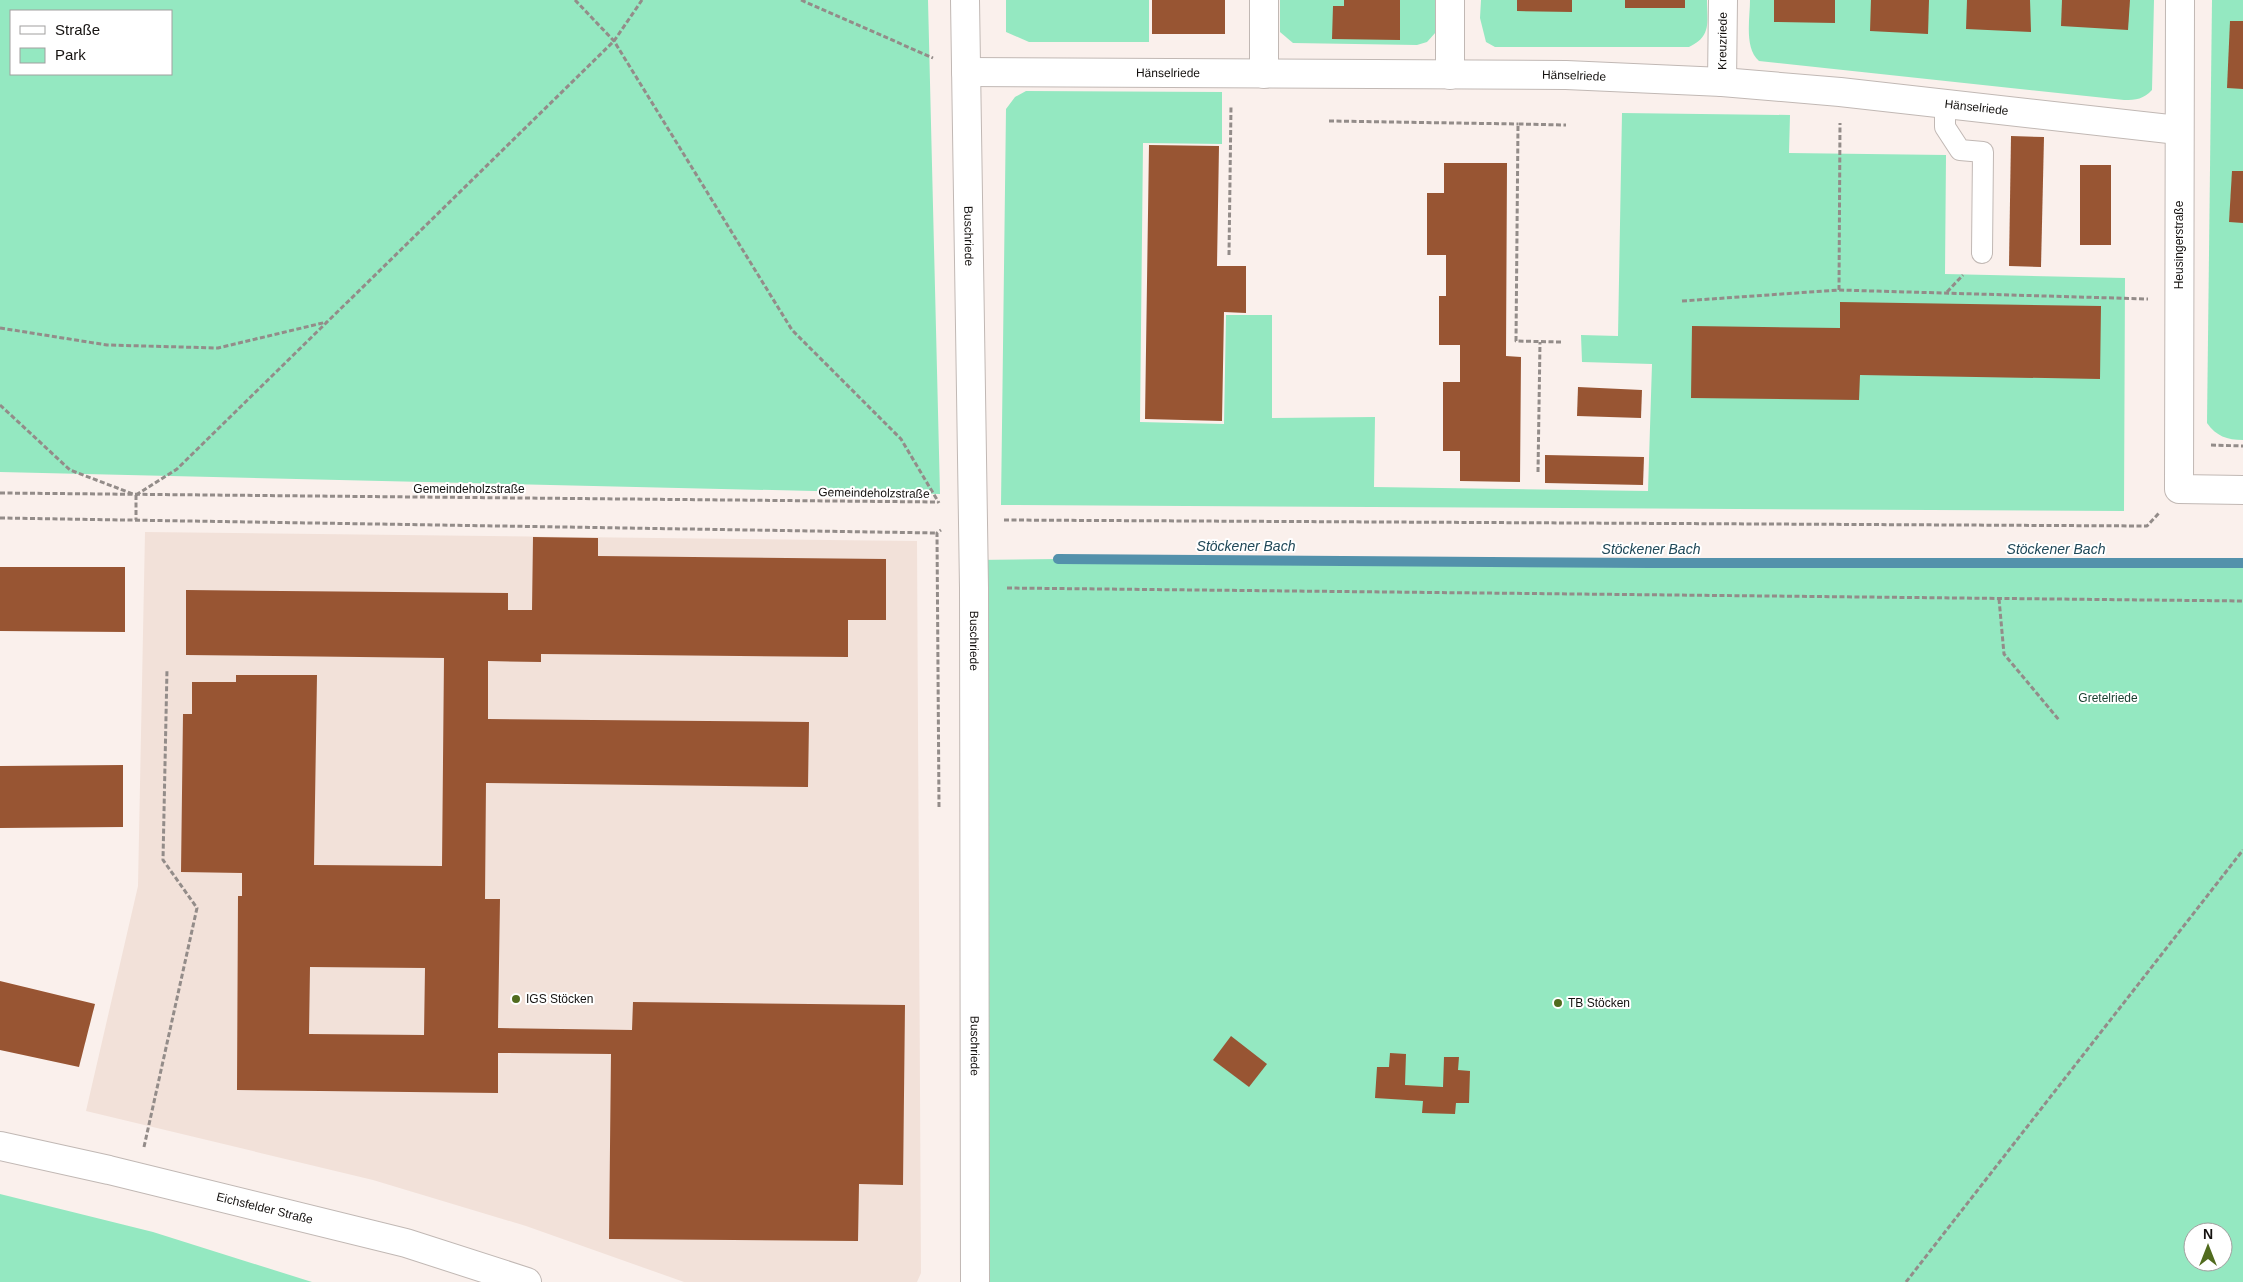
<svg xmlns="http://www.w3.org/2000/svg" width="2243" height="1282" viewBox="0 0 2243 1282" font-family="Helvetica,sans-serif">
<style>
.built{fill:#f2e1d9}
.green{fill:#94e8c1;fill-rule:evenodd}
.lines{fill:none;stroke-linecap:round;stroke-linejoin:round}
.stream{stroke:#5391ab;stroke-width:10}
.building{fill:#985533;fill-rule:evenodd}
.service-casing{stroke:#c1b8b4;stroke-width:22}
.minor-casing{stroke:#c1b8b4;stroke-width:30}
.tertiary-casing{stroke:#c1b8b4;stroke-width:30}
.path{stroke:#938c89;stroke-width:3;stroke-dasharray:5 2.5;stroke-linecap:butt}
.service{stroke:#fff;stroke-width:20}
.minor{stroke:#fff;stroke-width:28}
.tertiary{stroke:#fff;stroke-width:28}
.poi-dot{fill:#516b1e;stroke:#fff;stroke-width:2}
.labels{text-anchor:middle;stroke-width:4;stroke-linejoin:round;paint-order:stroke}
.street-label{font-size:12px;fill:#151210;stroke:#fff}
.park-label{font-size:12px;fill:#173e2e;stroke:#fff}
.poi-label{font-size:12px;fill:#151210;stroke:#fff;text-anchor:start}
.water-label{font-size:14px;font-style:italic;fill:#204858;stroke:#fff}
</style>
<rect width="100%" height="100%" fill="#faf0ec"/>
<path class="built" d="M145,532L917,541L921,1273L917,1282H684L526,1226L373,1180L86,1111L138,886Z"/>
<g class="green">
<path d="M0,0H928L940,494L0,472ZM11,11H171V74H11Z"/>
<path d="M1006,0H1149V42H1029L1006,32Z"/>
<path d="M1280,0H1436V32L1427,42L1417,45L1293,43L1280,32Z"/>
<path d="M1481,0H1707C1707,22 1712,36 1689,47H1495L1486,42L1480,18Z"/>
<path d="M1750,0H2154L2152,90C2144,99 2136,100 2124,100L1759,61C1744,48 1750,19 1750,0Z"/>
<path d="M2212,0H2243V440C2227,440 2216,436 2207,423Z"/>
<path d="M1026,91L1222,92V144L1143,143L1140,422L1224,424L1226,315H1272V418L1375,417L1374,487L1648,491L1652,364L1582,362L1581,335L1618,336L1622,113L1790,115L1789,153L1946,155L1945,274L2125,278L2124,511L1001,505L1006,109L1015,97Z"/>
<path d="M1058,559L1651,563H2243V1282H975L974,560ZM2193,1232H2223V1262H2193Z"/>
<path d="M0,1194L153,1232L312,1282H0Z"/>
</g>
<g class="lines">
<path class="stream" d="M1058,559L1651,563H2243"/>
</g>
<g class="building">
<rect x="1152" y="0" width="73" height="34"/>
<path d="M1344,0H1400V40L1332,39L1333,6H1344Z"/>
<path d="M1517,0H1572V12L1517,11Z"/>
<rect x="1625" y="0" width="60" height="8"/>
<path d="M1774,0H1835V23L1774,22Z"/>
<path d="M1871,0H1929L1928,34L1870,31Z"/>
<path d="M1967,0H2030L2031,32L1966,29Z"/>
<path d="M2062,0H2130L2128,30L2061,26Z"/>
<path d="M2230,21H2243V89L2227,88Z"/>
<path d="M2011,136L2044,137L2041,267L2009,266Z"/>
<path d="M1149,145L1219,146L1217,266H1246V313L1224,312L1222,421L1145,419Z"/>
<path d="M1444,163H1507L1506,356L1521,357L1520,482L1460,481V451H1443V382H1460V345H1439V296H1446V255H1427V193H1444Z"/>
<rect x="2080" y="165" width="31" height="80"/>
<path d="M2232,171H2243V223L2229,222Z"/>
<path d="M1840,302L2101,306L2100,379L1860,375L1859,400L1691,398L1692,326L1840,328Z"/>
<path d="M1578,387L1642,390L1641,418L1577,416Z"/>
<path d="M1545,455L1644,457L1643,485L1545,483Z"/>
<path d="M533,537L598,538V556L886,559V620H848V657L541,654V662L488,661V719L809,722L808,787L486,783L485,899H500L498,1028L632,1030L633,1002L905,1005L903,1185L859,1184L858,1241L609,1239L611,1054L498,1053V1093L237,1090L238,896H242V873L181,872L183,714H192V682H236V675H317L314,865L442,866L444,658L186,655V590L508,593V610H532ZM310,967L425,968L424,1035L309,1034Z"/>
<path d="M0,567H125V632L0,631Z"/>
<path d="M123,765V827L0,828V766Z"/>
<path d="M0,981L95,1004L79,1067L0,1050Z"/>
<path d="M1231,1036L1267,1064L1249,1087L1213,1060Z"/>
<path d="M1390,1053L1406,1054L1405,1085L1443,1087L1444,1057H1459L1458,1070L1470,1071L1469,1103H1456L1455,1114L1422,1113L1423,1101L1375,1098L1377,1067H1389Z"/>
</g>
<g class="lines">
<g class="service-casing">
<path id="service" d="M1945,104V127L1960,150L1983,152L1982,253"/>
</g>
<g class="minor-casing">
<g id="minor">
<path d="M2180,0L2179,489L2243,490"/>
<path id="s1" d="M966,72L1566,75L1722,82L1840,92L2178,130"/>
<path d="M1264,74V0"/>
<path d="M1450,75V0"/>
<path id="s2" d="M1722,82L1723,0"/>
<path id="s3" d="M0,1146L109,1170L406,1243L527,1282"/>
</g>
</g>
<g class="tertiary-casing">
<g id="tertiary">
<path id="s4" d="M965,0L974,588L975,1282"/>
</g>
</g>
<g class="path">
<path d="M575,0L614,41L792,330L901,439L939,503"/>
<path d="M801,0L933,58"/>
<path d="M1329,121L1518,124"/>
<path d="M1229,255L1231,106"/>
<path d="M1839,290L1840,123"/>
<path d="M1947,292L1963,275"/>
<path d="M1682,301L1839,290L2148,299"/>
<path d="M0,328L107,345L218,348L327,322"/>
<path d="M1561,342L1516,341L1518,124L1566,125"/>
<path d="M0,405L70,470L133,494"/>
<path d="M2211,445L2243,446"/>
<path d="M1538,472L1540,342"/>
<path d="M0,493L938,502"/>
<path d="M136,495L177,469L614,41L642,0"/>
<path d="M136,495V520"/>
<path d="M0,518L937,533"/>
<path d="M1004,520L2147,526L2159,513"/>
<path d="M1007,588L2243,601"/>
<path d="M1999,599L2004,654L2059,720"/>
<path d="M939,807L937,533L941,530"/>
<path d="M144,1147L197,908L163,860L167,669"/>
<path d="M1906,1282L2243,850"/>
</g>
<use href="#service" class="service"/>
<use href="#minor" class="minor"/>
<use href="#tertiary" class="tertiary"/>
</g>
<g class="poi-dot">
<circle cx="516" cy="999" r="5"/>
<circle cx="1558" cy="1003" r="5"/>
</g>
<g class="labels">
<g class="street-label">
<text dy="4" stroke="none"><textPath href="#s2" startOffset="41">Kreuzriede</textPath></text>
<text dy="4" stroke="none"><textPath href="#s1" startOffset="202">Hänselriede</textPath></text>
<text dy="4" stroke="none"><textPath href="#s1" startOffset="608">Hänselriede</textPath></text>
<text dy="4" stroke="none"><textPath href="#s1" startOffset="1012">Hänselriede</textPath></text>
<text dy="4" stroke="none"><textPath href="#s4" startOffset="236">Buschriede</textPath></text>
<text transform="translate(2179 245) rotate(-90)" y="4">Heusingerstraße</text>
<text x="469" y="493">Gemeindeholzstraße</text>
<text transform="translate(874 493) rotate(1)" y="4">Gemeindeholzstraße</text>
<text dy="4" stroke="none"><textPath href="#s4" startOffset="641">Buschriede</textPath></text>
<text dy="4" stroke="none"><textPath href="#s4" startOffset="1046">Buschriede</textPath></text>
<text dy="4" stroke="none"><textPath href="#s3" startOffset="272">Eichsfelder Straße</textPath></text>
</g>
<g class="park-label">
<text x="2108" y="702">Gretelriede</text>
</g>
<g class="poi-label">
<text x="526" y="1003">IGS Stöcken</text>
<text x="1568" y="1007">TB Stöcken</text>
</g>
<g class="water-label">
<text x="1246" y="551">Stöckener Bach</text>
<text x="1651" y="554">Stöckener Bach</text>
<text x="2056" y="554">Stöckener Bach</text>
</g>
</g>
<rect x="10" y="10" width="162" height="65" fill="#ffffff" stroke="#a1a09f"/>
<rect x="20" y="26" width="25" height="8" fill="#ffffff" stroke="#a1a09f"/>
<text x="55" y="35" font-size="15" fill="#151210">Straße</text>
<rect x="20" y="48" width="25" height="15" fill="#94e8c1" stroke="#a1a09f"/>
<text x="55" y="60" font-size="15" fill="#151210">Park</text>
<g transform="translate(2208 1247)"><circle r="24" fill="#ffffff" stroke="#a1a09f"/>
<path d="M0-4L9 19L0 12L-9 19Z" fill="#516b1e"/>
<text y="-8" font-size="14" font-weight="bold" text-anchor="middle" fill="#151210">N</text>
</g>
</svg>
